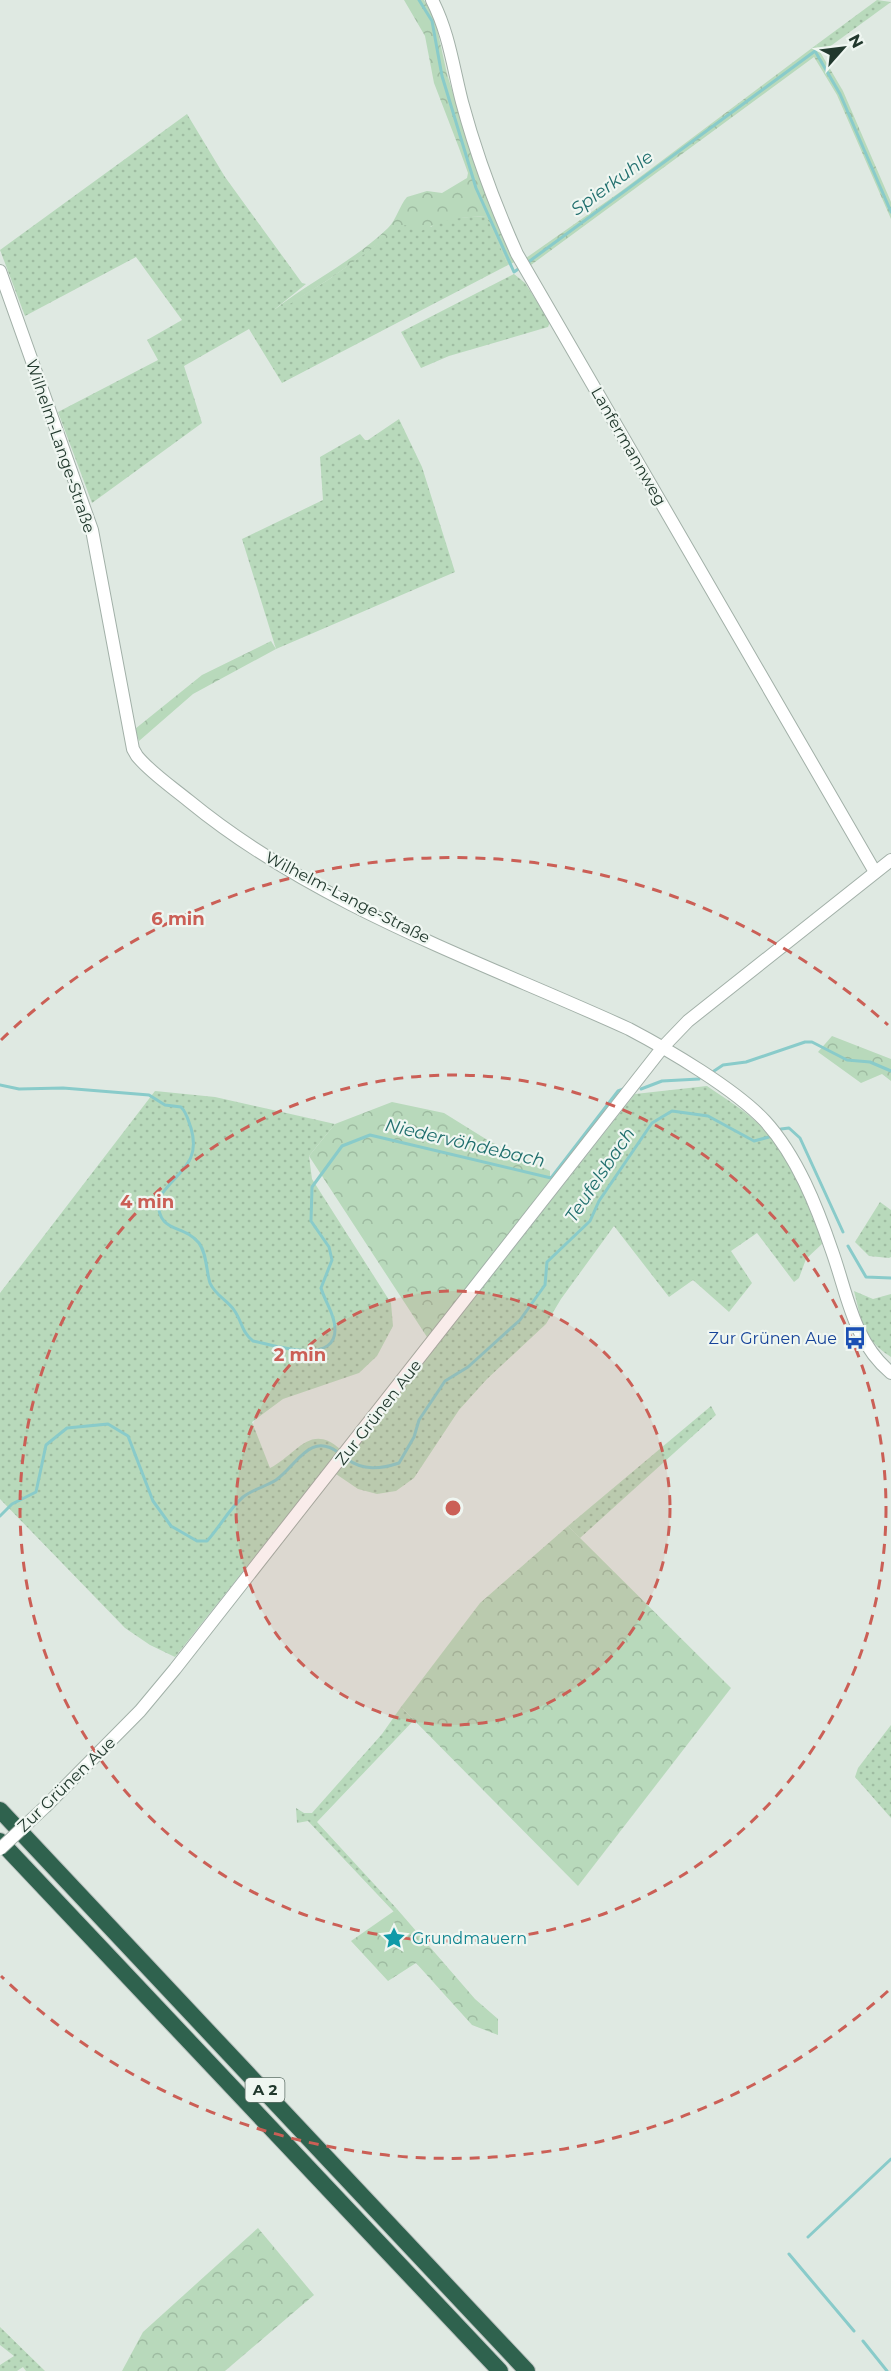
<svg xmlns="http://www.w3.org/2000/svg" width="891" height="2371" viewBox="0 0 891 2371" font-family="Montserrat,sans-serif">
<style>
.grass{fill:url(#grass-dots)}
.forest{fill:url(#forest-crowns)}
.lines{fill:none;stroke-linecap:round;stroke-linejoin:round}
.stream{stroke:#89cbca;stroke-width:3}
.minor-casing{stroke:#a2b0a8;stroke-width:14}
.highway-casing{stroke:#bcc3c0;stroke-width:18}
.minor{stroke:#fff;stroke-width:12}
.highway{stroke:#2f624e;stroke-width:16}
.minor-bridge-casing{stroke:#a2b0a8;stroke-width:14;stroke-linecap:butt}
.minor-bridge{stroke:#fff;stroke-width:12}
.ring{fill:none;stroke:#cb5f56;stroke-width:3;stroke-dasharray:10 8}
.labels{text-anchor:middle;stroke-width:4.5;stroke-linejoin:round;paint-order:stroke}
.shield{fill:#eff6f1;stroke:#5f7168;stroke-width:1.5}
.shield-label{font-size:15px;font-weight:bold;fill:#21382d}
.street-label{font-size:16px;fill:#21382d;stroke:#eff6f1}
.transit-label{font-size:16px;fill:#164399;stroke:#eff6f1;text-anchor:end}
.culture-label{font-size:16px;fill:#0d838f;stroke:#eff6f1;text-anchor:start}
.water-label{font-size:18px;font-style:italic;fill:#206f6e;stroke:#eff6f1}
.centre{fill:#cb5f56;stroke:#eff6f1;stroke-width:3}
.ring-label{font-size:18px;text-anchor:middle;font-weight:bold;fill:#cb5f56;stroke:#eff6f1;stroke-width:4.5;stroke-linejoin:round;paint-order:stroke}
</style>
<defs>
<pattern id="grass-dots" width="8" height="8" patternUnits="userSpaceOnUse" patternTransform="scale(1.5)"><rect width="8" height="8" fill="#b8d9bb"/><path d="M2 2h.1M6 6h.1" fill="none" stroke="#9ebba1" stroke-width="1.8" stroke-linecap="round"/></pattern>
<pattern id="forest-crowns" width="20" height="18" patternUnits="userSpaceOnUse" patternTransform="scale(1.5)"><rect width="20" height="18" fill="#b8d9bb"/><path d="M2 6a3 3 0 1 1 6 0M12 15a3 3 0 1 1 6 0" fill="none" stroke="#9ebba1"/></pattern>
</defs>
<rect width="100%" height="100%" fill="#dfe9e2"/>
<g class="grass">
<path d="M877,0L891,2L821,53L816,45Z"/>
<path d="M187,114L225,177L302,283L306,284L275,309L277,311L328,280L405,224L431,227L439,221L453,218L487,216L508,265L282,383L249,329L184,366L202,423L92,503L58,412L158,360L147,340L182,320L136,257L25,316L0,250Z"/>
<path d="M514,274L525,283L550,322L548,327L449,356L421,368L401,332Z"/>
<path d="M399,419L422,467L455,572L276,649L242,539L323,500L320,457L360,434L365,440H368Z"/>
<path d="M707,1086C727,1100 750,1113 766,1132C794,1163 807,1205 823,1243L806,1259L799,1278L794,1282L757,1233L731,1251L752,1283L729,1312L693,1280L669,1297L614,1226L561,1299L546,1324L487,1379L459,1410L414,1478L396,1491L377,1494L358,1489L336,1474L635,1094Z"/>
<path d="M155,1091L215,1097L335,1124L309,1156L312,1179L391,1303L393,1326L377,1356L359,1373L283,1399L252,1422L270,1468C296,1455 310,1422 340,1449L175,1657L150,1645L125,1628L0,1499V1293Z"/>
<path d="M880,1202L891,1210V1257L889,1258L869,1256L855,1242Z"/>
<path d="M854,1291L873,1299L891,1294V1357C862,1338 862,1322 854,1291Z"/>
<path d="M711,1406L716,1415L580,1538L568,1526Z"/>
<path d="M401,1707L414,1720L317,1822L397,1909L394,1912L308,1821L297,1823L296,1808L304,1813H312L382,1734Z"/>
<path d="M891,1725V1818L855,1777L858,1768Z"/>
<path d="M0,2327L45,2371H26L23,2367L17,2371H0V2365L14,2356L0,2345Z"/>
</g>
<g class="forest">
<path d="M404,0H424L435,19L447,74L482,184L517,261L508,265L486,216C455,218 449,218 421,231L405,225L328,280L277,312L274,310C311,281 355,260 388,228C397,219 399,206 407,197L427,191L442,193L467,178L468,173L459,148L434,83L425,36Z"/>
<path d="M816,45L843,91L891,202V219L837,95L814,57L531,265L526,258L620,192Z"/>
<path d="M271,641L276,649L193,694L139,741L135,729L202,675Z"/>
<path d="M832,1036L891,1059V1081L882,1074L861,1083L818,1052Z"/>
<path d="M392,1102L444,1113L489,1141L550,1171V1184L427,1337L309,1156L335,1124Z"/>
<path d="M568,1526L731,1688L578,1886L401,1707L480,1603Z"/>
<path d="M397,1909L475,1999L498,2019V2035L472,2025L416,1963L388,1981L351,1941Z"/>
<path d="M258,2228L314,2295L225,2371H122L143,2332Z"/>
</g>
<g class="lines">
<g class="stream">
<path d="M419,0L432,21L442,76L476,188L514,272L521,267"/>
<path d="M527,263L815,51L840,94L891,212"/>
<path d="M714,1071L723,1065L746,1062L805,1042H812L847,1060L870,1062L891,1071"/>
<path d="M0,1085L19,1089L63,1088L149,1095L165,1105L181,1107C187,1113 188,1120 191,1128C202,1166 174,1172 158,1200C158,1235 183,1223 199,1243C207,1254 206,1270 210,1283C215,1295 227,1300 234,1310C242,1321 242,1333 253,1341C273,1345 336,1366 335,1329C335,1314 325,1302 321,1288L332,1260L329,1247L311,1221L312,1187L342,1146L370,1135L551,1178L618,1091L626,1088"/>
<path d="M641,1089L662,1081L699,1079"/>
<path d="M781,1129L789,1128L800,1138L843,1232"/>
<path d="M848,1246L866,1277L891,1278"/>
<path d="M347,1459C363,1471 381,1469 399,1463L414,1437L419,1420L445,1381L468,1367L520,1320L545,1285L547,1262L590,1221L599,1201L652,1123L672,1111L708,1116L754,1141L769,1137"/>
<path d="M0,1516L12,1504L36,1492L46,1445L67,1428L108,1424L128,1436L153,1501L171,1526L197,1541H207C219,1528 229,1509 243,1497C253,1489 265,1487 276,1480C297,1465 310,1431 339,1453"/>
<path d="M808,2237L891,2159"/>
<path d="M789,2254L854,2331"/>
<path d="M863,2341L887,2371"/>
</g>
<g class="minor-casing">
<g id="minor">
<path d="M432,0C449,33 453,67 462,102C476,154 495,205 517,254L875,872"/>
<path d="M0,271L92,530L133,749L137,756C151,773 172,787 189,801C317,906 480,961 629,1029C669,1050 735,1089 765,1121C797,1156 817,1207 832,1251C848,1296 853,1341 891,1373"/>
<path d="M46,1806L140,1711L175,1669L663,1047L688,1021L891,860"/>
</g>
</g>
<g class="highway-casing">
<g id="highway">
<path d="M0,1810L527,2371"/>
<path d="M0,1841L500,2371"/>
</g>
</g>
<use href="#minor" class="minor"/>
<use href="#highway" class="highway"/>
<g class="minor-bridge-casing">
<path id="minor-bridge" d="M0,1849L46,1806"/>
</g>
<use href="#minor-bridge" class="minor-bridge"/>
</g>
<circle cx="453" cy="1508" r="217" fill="#cb5f56" fill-opacity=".12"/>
<g class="ring">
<circle cx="453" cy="1508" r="217"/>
<circle cx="453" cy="1508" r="433"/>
<path d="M888 1991A650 650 0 0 1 1 1976M1 1040A650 650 0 0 1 888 1025"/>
</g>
<defs>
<g id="bus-bare" transform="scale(1.8)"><path d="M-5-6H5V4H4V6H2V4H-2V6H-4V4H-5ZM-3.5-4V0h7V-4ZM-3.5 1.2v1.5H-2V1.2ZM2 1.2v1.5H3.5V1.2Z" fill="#1a4fb4" stroke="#eff6f1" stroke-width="2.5" paint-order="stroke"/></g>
<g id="sight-bare" transform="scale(1.8)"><path d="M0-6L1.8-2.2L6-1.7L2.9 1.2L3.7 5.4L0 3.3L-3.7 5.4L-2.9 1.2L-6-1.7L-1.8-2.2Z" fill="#0f9aa8" stroke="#eff6f1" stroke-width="2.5" paint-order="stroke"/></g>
</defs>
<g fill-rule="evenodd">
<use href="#bus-bare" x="855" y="1338"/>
<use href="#sight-bare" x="394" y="1938"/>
</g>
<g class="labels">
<rect class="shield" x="245.5" y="2078" width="39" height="24" rx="4.5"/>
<g class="shield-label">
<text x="265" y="2095">A 2</text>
</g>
<g class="street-label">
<text transform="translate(61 446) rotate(71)" y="6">Wilhelm-Lange-Straße</text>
<text transform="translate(629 446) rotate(60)" y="6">Lanfermannweg</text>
<text transform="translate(348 897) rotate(27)" y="6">Wilhelm-Lange-Straße</text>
<text transform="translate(378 1412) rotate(-52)" y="6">Zur Grünen Aue</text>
<text transform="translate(66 1784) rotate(-44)" y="6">Zur Grünen Aue</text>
</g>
<g class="transit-label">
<text x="837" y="1344">Zur Grünen Aue</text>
</g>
<g class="culture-label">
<text x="412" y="1944">Grundmauern</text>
</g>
<g class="water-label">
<text transform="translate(612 183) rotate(-36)" y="6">Spierkuhle</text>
<text transform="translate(465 1143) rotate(13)" y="6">Niedervöhdebach</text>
<text transform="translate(600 1175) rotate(-56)" y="6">Teufelsbach</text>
</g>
</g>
<circle cx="453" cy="1508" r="9" class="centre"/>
<g class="ring-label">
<text x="178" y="925">6 min</text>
<text x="147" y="1208">4 min</text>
<text x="300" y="1361">2 min</text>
</g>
<g transform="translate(843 48) rotate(62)" stroke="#eff6f1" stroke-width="4.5" paint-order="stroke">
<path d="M0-4.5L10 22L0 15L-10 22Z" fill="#21382d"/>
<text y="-9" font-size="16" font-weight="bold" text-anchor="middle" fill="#21382d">N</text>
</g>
</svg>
